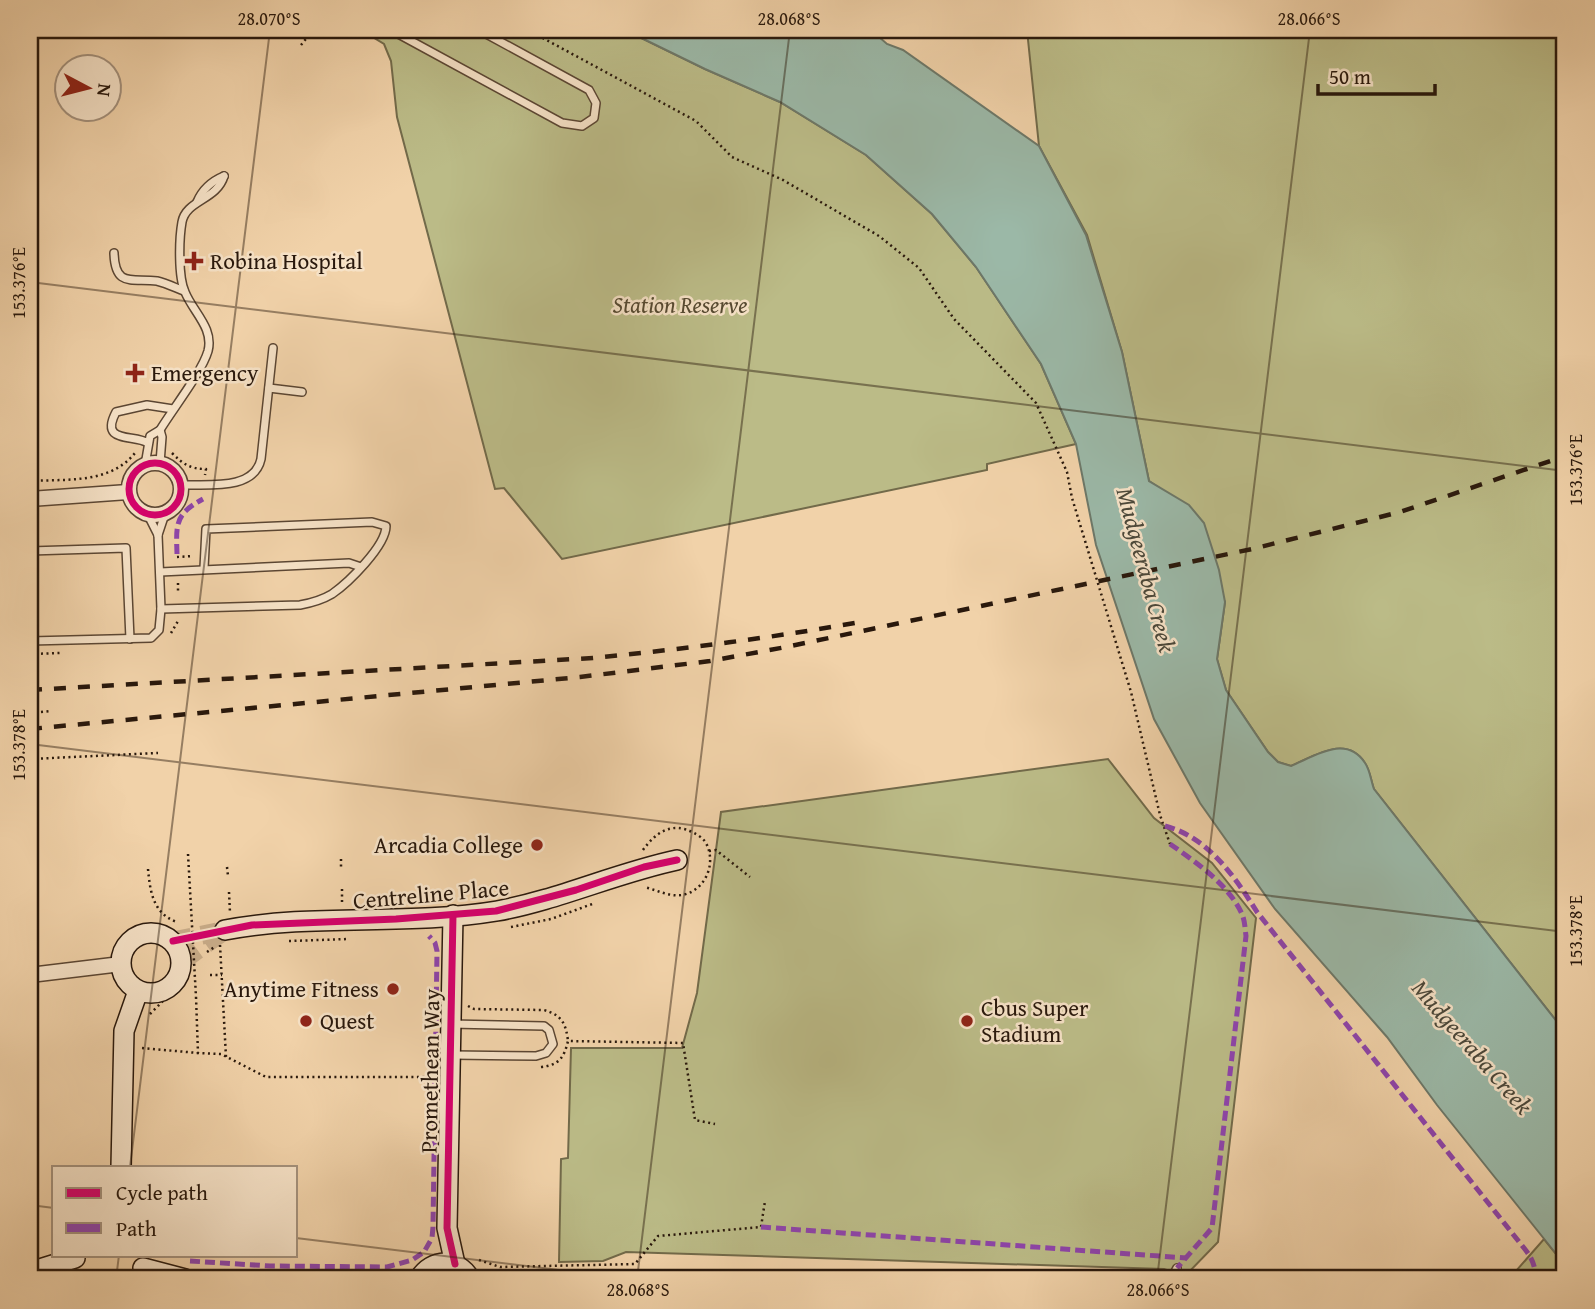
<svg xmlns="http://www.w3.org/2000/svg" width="1595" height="1309" viewBox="0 0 1595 1309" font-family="'Gentium Book Plus',serif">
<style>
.green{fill:#bbbb87;stroke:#726a4a;stroke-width:2}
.water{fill:#9bb8a7;stroke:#6d7869;stroke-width:2}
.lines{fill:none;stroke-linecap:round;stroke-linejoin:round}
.secondary-tunnel{stroke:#c9ad8a;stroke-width:19;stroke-dasharray:19 10;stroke-linecap:butt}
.lane-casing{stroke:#5b4633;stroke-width:10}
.street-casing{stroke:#5b4633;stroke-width:17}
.secondary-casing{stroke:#29180c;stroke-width:22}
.path{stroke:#29180c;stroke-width:2.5;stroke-dasharray:2 3.5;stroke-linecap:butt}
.lane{stroke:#f6e2c7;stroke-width:7}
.street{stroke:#f6e2c7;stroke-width:14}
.secondary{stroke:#f6e2c7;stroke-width:19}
.rail{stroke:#29180c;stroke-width:4.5;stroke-dasharray:12 12;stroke-linecap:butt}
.path-bridge{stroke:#29180c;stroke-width:2.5;stroke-dasharray:2 3.5;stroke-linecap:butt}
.quiet{stroke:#8e44ad;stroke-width:5;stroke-dasharray:10 5;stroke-linecap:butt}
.cycleway-casing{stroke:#f6e2c7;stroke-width:11}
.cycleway{stroke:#d6006c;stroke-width:7}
.ticks{fill:none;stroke:#29180c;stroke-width:2;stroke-opacity:0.45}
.poi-dot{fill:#8f2418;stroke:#f6e2c7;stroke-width:2.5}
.labels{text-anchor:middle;stroke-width:5;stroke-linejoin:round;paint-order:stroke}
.poi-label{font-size:23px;fill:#29180c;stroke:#f6e2c7;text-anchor:start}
.park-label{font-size:23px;font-style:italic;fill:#554931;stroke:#f6e2c7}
.street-label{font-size:23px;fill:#29180c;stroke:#f6e2c7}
.water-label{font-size:24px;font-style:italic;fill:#4b483a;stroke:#f6e2c7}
.neatline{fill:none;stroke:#29180c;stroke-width:2.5}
.ticks-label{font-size:18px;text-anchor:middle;fill:#29180c}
</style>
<rect width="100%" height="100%" fill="#f1d2a9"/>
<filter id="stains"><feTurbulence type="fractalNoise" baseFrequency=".00286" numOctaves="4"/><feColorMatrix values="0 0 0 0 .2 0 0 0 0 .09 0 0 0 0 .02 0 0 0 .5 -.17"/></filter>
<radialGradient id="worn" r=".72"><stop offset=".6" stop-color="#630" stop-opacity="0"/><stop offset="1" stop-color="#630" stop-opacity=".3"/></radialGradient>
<g class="green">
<path d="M361,30H625L705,69L780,102L866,155L932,214L976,267L1041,364L1076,444L987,464V470L562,559L504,488L495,489L397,117L391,61L384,44Z"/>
<path d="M1027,30H1565V1032L1374,789C1371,781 1370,770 1365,763C1346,734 1315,756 1291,766L1278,762L1268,752L1226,690L1217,659L1225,602L1168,494L1149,481L1122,352L1087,235L1039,146Z"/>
<path d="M1108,759L1154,818L1212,863L1256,918L1218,1242L1185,1276L1164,1269L626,1252L603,1261L559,1262L561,1159L568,1158L571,1048H682L697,993L721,812Z"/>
<path d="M1544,1239L1565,1265V1279H1509Z"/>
</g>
<path class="water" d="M625,30H871L887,44L903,50L1039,146L1086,235L1122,352L1149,481L1189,505L1204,523L1219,570L1225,602L1217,659L1226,690L1268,752L1278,762L1291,766C1315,756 1346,734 1365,763C1370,770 1371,781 1374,789L1565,1032V1265L1437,1105L1387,1037L1275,909L1200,803L1154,719L1096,545L1076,444L1041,364L976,267L932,214L866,155L780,102L705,69Z"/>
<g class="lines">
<g class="secondary-tunnel">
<path d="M173,941L217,932"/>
<path d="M182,961L225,930"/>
</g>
<g class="lane-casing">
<g id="lane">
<path d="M391,30L562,123L582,126L594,118L596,103L589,90L479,30"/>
<path d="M197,202C202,190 212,181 224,176"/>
<path d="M114,253C115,288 132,278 157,281C166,283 176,288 184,291"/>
<path d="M269,388L302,392"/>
<path d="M160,430L162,437L160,463"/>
<path d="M148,443C134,434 99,444 116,412L147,405L173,409"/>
<path d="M145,465L150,436L160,430C172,410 202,372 208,351C214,328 193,312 185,292C178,277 179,239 182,222C186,200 217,200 224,176"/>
<path d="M181,485C207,484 254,491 261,459L273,348"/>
<path d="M158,535L165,514"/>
<path d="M30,551L126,548L130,639"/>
<path d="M160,572L349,563L361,567"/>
<path d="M161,609L300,605C311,603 322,600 332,594C348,583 386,546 386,526L372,522L206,529L204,568"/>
<path d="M30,641L151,638L159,630L161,609L158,535L148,515"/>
<path d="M451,1024L544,1026L549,1030L553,1044L546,1053L536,1056L453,1055"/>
<path d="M1171,1279L1177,1268"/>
</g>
</g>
<g class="street-casing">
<g id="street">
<circle cx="155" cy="489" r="26"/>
<path d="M30,499L128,492"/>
<path d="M30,975L121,964"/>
</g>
</g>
<g class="secondary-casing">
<g id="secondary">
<path d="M453,915L447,1228L455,1264"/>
<path d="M225,930C314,913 407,926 497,911C558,900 616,873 677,860"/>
<circle cx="151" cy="963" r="30"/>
<path d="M121,1167L124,1031L138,991"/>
<path d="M143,1268L185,1279"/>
<path d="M30,1272L75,1258"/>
<path d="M419,1279C432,1258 458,1257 470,1279"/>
</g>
</g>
<g class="path">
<path d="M528,30L696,121L732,157L783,180L879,236L919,268L954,319L1036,403L1067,472L1072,498L1131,692L1160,815L1170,844"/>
<path d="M301,45L309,35L303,30"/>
<path d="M172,453C183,464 190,469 206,469L205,475"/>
<path d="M30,481C67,479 110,484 135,453"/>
<path d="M177,557L193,556"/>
<path d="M178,583V594"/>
<path d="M171,633L178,621"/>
<path d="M30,654L61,653"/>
<path d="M41,712L51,711"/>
<path d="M30,759L158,753"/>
<path d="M643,850C656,832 672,821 694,833C698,835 703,838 706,843C717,864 705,891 682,895C669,897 657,890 644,887"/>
<path d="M709,851L716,850L750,877"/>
<path d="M341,859V870"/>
<path d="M227,867L228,876"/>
<path d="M148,869C150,891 153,914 177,922"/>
<path d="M342,889V903"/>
<path d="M229,892L230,913"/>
<path d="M511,927L551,919L595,903"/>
<path d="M289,941L349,939"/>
<path d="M220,945L226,1057"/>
<path d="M207,952L216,946"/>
<path d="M210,975H222"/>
<path d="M196,997L198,1053L221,1054L266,1077H434"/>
<path d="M468,1006L474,1009L544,1010C562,1015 566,1024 568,1041"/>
<path d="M150,1014L164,1000L180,991"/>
<path d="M142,1048L198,1053"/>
<path d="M541,1067C559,1065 564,1058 568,1041L683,1043L695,1120L715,1124"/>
<path d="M479,1260L500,1267L635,1264L658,1236L761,1227L765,1201"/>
</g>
<use href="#lane" class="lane"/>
<use href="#street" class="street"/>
<use href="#secondary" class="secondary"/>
<g class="rail">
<path d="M30,690L593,658C683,649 771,638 860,622"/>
<path d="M30,729L580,677L710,661L786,647L1252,549L1400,512L1565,456"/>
</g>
<path class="path-bridge" d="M188,854L196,997"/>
<g class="quiet">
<path d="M177,554C176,524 175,514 203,499"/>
<path d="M1165,826C1208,837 1235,877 1257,912L1524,1248C1532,1258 1536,1266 1535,1279"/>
<path d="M1170,844C1196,862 1229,885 1242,914C1245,921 1245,929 1246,936L1212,1228L1177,1268"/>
<path d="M761,1227L1186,1258"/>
<path d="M190,1261L270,1266L387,1267L412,1260L424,1252L432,1238L433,1227L437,951L435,943L429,936"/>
</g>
<g class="cycleway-casing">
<g id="cycleway">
<circle cx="155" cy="489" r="26"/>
<path d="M453,915L447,1228L455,1264"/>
<path d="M173,941L252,925L396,919L496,911L576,890L644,867L677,860"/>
</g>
</g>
<use href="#cycleway" class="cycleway"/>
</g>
<path class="ticks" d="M30,282L1565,471M30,744L1565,932M130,1167L270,30M30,1205L54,1208M296,1238L633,1279M116,1279L119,1255M637,1279L790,30M1157,1279L1310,30"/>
<g class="poi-dot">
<path d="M190.5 250.5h7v7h7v7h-7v7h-7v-7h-7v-7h7z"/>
<path d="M131.5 362.5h7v7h7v7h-7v7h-7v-7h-7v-7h7z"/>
<circle cx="537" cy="845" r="7"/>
<circle cx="393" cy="989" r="7"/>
<circle cx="306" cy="1021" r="7"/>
<circle cx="967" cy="1021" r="7"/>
</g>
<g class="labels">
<g class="poi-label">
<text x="210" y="269">Robina Hospital</text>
<text x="151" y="381">Emergency</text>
<text x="523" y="853" text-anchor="end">Arcadia College</text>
<text x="379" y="997" text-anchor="end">Anytime Fitness</text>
<text x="981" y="1016">Cbus Super<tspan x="981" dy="26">Stadium</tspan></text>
<text x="320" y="1029">Quest</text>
</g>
<g class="park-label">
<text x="680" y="313">Station Reserve</text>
</g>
<g class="street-label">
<text transform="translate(431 894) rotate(-5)" y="8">Centreline Place</text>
<text transform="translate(430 1071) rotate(-89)" y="8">Promethean Way</text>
</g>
<g class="water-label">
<text transform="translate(1146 570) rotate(75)" y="8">Mudgeeraba Creek</text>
<text transform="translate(1472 1047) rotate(49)" y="8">Mudgeeraba Creek</text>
</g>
</g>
<rect width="1595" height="1309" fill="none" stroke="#f1d2a9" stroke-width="77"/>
<rect x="52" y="1166" width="245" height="91" fill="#f6e2c7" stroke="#a4917c" stroke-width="2"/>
<rect x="66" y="1188" width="35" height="10" fill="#d6006c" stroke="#a4917c" stroke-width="2"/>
<text x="116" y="1200" font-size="21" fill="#29180c">Cycle path</text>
<rect x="66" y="1223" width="35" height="10" fill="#8e44ad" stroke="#a4917c" stroke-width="2"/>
<text x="116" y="1236" font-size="21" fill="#29180c">Path</text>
<g transform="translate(88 88) rotate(97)"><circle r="33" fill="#f6e2c7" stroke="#a4917c" stroke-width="2"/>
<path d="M0-5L12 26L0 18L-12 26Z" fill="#8f2418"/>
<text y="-10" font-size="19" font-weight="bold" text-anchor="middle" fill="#29180c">N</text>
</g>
<path d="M1318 84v10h117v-10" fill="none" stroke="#29180c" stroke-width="3.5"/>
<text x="1329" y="84" font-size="21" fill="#29180c" stroke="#f6e2c7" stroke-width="5" paint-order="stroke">50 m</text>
<rect x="38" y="38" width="1518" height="1232" class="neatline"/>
<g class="ticks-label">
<text x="269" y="25">28.070°S</text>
<text x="789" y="25">28.068°S</text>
<text x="1309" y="25">28.066°S</text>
<text transform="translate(19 283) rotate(-90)" y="6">153.376°E</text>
<text transform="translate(1576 470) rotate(-90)" y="6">153.376°E</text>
<text transform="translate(19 745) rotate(-90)" y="6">153.378°E</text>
<text transform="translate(1576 931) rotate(-90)" y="6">153.378°E</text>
<text x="638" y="1296">28.068°S</text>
<text x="1158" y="1296">28.066°S</text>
</g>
<rect width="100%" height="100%" filter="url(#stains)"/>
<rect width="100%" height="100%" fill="url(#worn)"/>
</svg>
